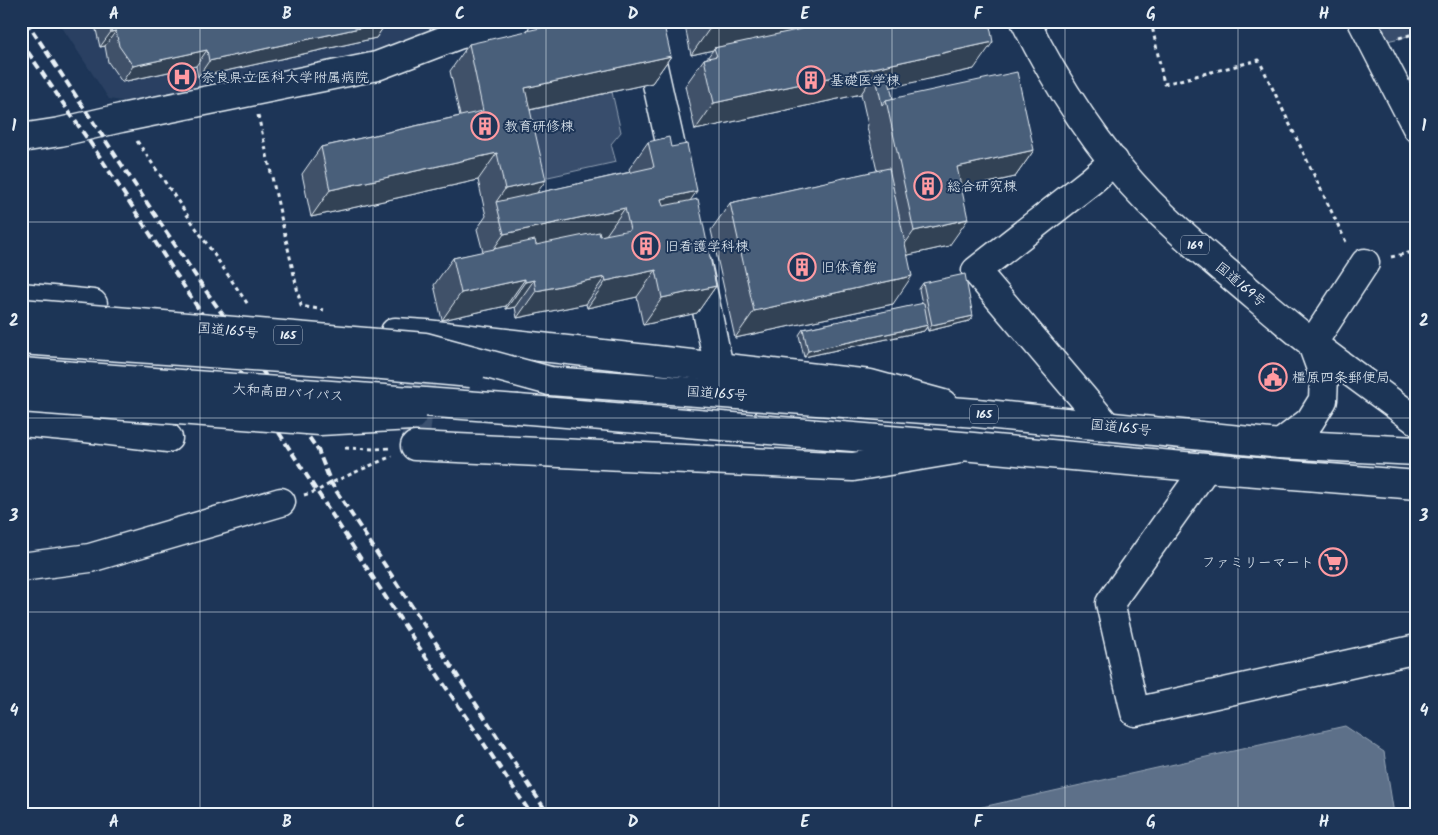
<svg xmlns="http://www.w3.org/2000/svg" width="1438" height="835" viewBox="0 0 1438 835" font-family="Kalam,'Klee One',sans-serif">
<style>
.built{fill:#2a4162}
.green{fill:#374d6c;stroke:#909fb2}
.water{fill:#5d7089;stroke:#95a4b5}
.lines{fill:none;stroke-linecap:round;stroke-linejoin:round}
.minor-tunnel{stroke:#3b516f;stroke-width:28;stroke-dasharray:28 14;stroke-linecap:butt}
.minor-casing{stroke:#e8f1f8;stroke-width:31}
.highway-casing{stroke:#e8f1f8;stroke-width:31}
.path{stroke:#e8f1f8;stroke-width:3;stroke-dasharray:4 4;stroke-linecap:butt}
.minor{stroke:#1d3557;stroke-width:28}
.highway{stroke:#1d3557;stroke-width:28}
.rail{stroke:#e8f1f8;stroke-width:4;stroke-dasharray:8 4;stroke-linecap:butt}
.highway-bridge-casing{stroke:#e8f1f8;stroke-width:31;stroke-linecap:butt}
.highway-bridge{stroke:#1d3557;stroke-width:28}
.wall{fill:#3f5169;stroke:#e8f1f8}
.shaded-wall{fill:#334255;stroke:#e8f1f8}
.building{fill:#495e7a;stroke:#e8f1f8}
.grid{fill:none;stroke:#e8f1f8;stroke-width:1;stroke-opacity:0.55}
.labels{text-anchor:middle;stroke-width:4;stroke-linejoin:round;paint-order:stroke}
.shield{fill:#1d3557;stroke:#abb9c8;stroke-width:1}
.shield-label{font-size:12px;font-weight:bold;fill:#e8f1f8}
.poi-label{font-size:14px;fill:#e8f1f8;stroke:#1d3557;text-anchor:start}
.street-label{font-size:14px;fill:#e8f1f8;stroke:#1d3557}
.neatline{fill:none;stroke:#e8f1f8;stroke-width:2}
.grid-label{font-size:16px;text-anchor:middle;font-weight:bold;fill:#e8f1f8}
</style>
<rect width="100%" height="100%" fill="#1d3557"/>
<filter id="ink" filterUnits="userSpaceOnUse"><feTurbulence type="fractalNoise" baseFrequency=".02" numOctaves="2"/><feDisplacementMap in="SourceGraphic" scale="10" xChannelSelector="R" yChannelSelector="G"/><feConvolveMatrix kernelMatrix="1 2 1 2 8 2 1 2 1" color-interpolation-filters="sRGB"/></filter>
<g filter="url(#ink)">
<path class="built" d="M58,21H464L378,54L139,104L109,99Z"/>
<g class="green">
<path d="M1362,21H1417V34L1374,44Z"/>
<path d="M612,92L621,132L611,144L616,162L521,183L506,115Z"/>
</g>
<path class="water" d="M1345,726L1384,752L1394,814H951Z"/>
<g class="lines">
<path class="minor-tunnel" d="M415,446L425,345"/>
<g class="minor-casing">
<g id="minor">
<path d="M643,21L679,183"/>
<path d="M1362,21L1417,128"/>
<path d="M21,138L60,132L121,118L377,66L458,35L516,21"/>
<path d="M697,264L719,367"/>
<path d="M21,297L93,304"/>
<path d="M395,332L426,334L870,384L943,404"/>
<path d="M1312,344L1365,263"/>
<path d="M21,422L86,428L168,438"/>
<path d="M1107,426L976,271L1091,181L1114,161"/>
<path d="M415,446L853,467L955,450"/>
<path d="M1206,468L1110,603L1135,712L1417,649"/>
<path d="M21,567L90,558L281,502"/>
</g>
</g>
<g class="highway-casing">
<g id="highway">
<path d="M1025,21C1056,84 1100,152 1149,202C1177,230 1207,256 1237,281C1262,302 1287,324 1313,344C1347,370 1382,395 1417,421"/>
<path d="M550,381L977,413L1280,444L1417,451"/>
<path d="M518,409L973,447L1206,468L1417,485"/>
<path d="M1280,444L1310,421L1323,400L1324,377L1312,344"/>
</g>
</g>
<g class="path">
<path d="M1151,21L1164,84L1259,60L1347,244"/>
<path d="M1399,38L1417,33"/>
<path d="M258,115L301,306L324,310"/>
<path d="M137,141L249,306"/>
<path d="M1391,257L1417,251"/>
<path d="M345,448L375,449L391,448"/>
<path d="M304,495L317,491L331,483L392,456"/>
</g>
<use href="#minor" class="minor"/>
<use href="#highway" class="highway"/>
<g class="rail">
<path d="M26,21L199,281L318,450L331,483L548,814"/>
<path d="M21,42L102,160L394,610L531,814"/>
</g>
<g class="highway-bridge-casing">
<g id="highway-bridge">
<path d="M21,313L425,347L550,381"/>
<path d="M21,340L382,365L471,373"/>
<path d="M21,372L518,409"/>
<path d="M21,398L320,421L412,416"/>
</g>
</g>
<use href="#highway-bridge" class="highway-bridge"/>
</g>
<g class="wall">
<path d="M94,21H387L376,38L198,77L196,66L122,82L108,62L105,46L100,47Z"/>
<path d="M684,21H989L974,69L890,87L893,99L1034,150L1015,177L962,189L949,246L908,255L893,304L735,338L711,230L730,203L877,171L867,127L868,125L861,94L695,130L685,86L704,59L707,58L713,50L691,55Z"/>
<path d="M469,44L671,56L652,83L530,110L538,193L630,172L629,169L648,142L671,147L690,201L716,286L697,313L643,325L637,297L587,308L586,304L517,318L515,307L506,309V306L442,320L434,285L453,258L483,252L477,229L486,216L478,180L311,217L302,174L321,147L460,116L450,71Z"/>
<path d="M923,283L973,316L969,321L928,331L927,327L924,331L804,357L799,335L803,329L922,304L919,289Z"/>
</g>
<g class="shaded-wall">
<path d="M741,21H821L817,28L714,48L713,50L691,55L710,28Z"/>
<path d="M387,22L376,38L198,77L209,61Z"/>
<path d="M116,31L105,46L100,47L111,32Z"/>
<path d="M993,42L974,69L879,90L875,73L861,94L695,130L714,103Z"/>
<path d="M207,50L196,66L122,82L133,66Z"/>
<path d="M671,56L652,83L506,115L525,88Z"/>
<path d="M1034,150L1015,177L938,194L957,167Z"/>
<path d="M497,153L478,180L311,217L330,190Z"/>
<path d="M546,180L527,207L496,202L505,189Z"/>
<path d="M697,191L678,218L642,226L661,199Z"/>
<path d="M625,208L606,235L485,261L504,234Z"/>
<path d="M968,219L949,246L895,258L914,231Z"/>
<path d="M656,270L637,297L587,308L606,281Z"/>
<path d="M912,276L893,304L735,338L754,311Z"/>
<path d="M605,277L586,304L517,318L536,291Z"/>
<path d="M525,279L506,306L442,320L461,293Z"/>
<path d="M534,280L515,307L506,309L525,282Z"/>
<path d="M716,286L697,313L643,325L662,298Z"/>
<path d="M973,316L969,321L928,331L932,325Z"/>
<path d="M928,325L924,331L804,357L808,351Z"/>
</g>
<g class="building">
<path d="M109,21H387V22L209,61L207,50L133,66L119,46L116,31L111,32Z"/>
<path d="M571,21H663L671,56L525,88L546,180L505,189L497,153L330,190L321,147L483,111L469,44Z"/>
<path d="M709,21H741L710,28Z"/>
<path d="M838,21H989L993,42L714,103L704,59L717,56L714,48Z"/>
<path d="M887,71L893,99L886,100L882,105L875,73Z"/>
<path d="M1017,72L1034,150L957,167L968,219L914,231L886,100Z"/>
<path d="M669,137L671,147L687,144L697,191L661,199L663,206L698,199L716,286L662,298L656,270L606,281L605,277L536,291L534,280L525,282V279L461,293L453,258L535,240L536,245L599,232L600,236L630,230L625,208L504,234L496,202L654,167L648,142Z"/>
<path d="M889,168L912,276L754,311L730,203Z"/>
<path d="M965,274L973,316L932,325L923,283Z"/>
<path d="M924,303L928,325L808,351L803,329Z"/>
</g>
</g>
<path class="grid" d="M200,21V814M373,21V814M546,21V814M719,21V814M892,21V814M1065,21V814M1238,21V814M21,222H1417M21,418H1417M21,612H1417"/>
<defs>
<g id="hospital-ring" transform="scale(1.4375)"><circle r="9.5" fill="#1d3557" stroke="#ff9aa2" stroke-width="1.5"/><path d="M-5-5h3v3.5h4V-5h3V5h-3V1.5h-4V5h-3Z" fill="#ff9aa2"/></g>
<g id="building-ring" transform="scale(1.4375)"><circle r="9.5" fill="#1d3557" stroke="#ff9aa2" stroke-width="1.5"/><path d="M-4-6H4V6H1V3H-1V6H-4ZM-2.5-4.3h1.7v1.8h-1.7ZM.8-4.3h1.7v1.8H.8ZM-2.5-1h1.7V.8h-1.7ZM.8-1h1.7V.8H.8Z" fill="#ff9aa2"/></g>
<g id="civic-ring" transform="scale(1.4375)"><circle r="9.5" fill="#1d3557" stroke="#ff9aa2" stroke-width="1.5"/><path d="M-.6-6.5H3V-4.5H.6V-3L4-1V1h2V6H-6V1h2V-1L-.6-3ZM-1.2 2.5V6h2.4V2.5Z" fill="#ff9aa2"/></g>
<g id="supermarket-ring" transform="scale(1.4375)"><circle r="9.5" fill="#1d3557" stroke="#ff9aa2" stroke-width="1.5"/><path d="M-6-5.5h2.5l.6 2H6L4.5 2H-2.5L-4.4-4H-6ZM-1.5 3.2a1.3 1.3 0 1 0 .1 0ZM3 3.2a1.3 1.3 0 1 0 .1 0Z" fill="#ff9aa2"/></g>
</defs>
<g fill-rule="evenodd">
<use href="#hospital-ring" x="182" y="77"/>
<use href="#building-ring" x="811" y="80"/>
<use href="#building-ring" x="485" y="126"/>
<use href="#building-ring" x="928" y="186"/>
<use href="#building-ring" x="646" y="246"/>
<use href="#building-ring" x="802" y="267"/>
<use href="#civic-ring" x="1273" y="377"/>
<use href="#supermarket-ring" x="1333" y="562"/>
</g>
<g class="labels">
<g class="shield">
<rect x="1181" y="235.5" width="28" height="19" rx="4"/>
<rect x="274" y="325.5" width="28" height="19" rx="4"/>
<rect x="970" y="404.5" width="28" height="19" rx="4"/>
</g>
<g class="shield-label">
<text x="1195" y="249">169</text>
<text x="288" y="339">165</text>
<text x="984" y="418">165</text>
</g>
<g class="poi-label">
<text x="201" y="82">奈良県立医科大学附属病院</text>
<text x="830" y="85">基礎医学棟</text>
<text x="504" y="131">教育研修棟</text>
<text x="947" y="191">総合研究棟</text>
<text x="665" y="251">旧看護学科棟</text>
<text x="821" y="272">旧体育館</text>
<text x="1292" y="382">橿原四条郵便局</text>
<text x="1314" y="567" text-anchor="end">ファミリーマート</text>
</g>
<g class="street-label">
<text transform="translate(1241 284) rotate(40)" y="5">国道169号</text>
<text transform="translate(228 330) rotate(5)" y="5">国道165号</text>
<text transform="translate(288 392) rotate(4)" y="5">大和高田バイパス</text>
<text transform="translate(717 393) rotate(4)" y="5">国道165号</text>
<text transform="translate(1121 427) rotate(6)" y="5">国道165号</text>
</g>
</g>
<rect width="1438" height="835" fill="none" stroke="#1d3557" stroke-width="55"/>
<rect x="28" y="28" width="1382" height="780" class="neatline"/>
<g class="grid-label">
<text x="114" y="19">A</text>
<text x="287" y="19">B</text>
<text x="460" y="19">C</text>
<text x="633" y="19">D</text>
<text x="805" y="19">E</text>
<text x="978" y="19">F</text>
<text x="1151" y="19">G</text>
<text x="1324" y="19">H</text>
<text x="14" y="131">1</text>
<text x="1424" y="131">1</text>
<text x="14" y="326">2</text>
<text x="1424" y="326">2</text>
<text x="14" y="521">3</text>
<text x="1424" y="521">3</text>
<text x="14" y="716">4</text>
<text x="1424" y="716">4</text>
<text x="114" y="827">A</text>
<text x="287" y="827">B</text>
<text x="460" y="827">C</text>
<text x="633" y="827">D</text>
<text x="805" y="827">E</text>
<text x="978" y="827">F</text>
<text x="1151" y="827">G</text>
<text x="1324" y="827">H</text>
</g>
</svg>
